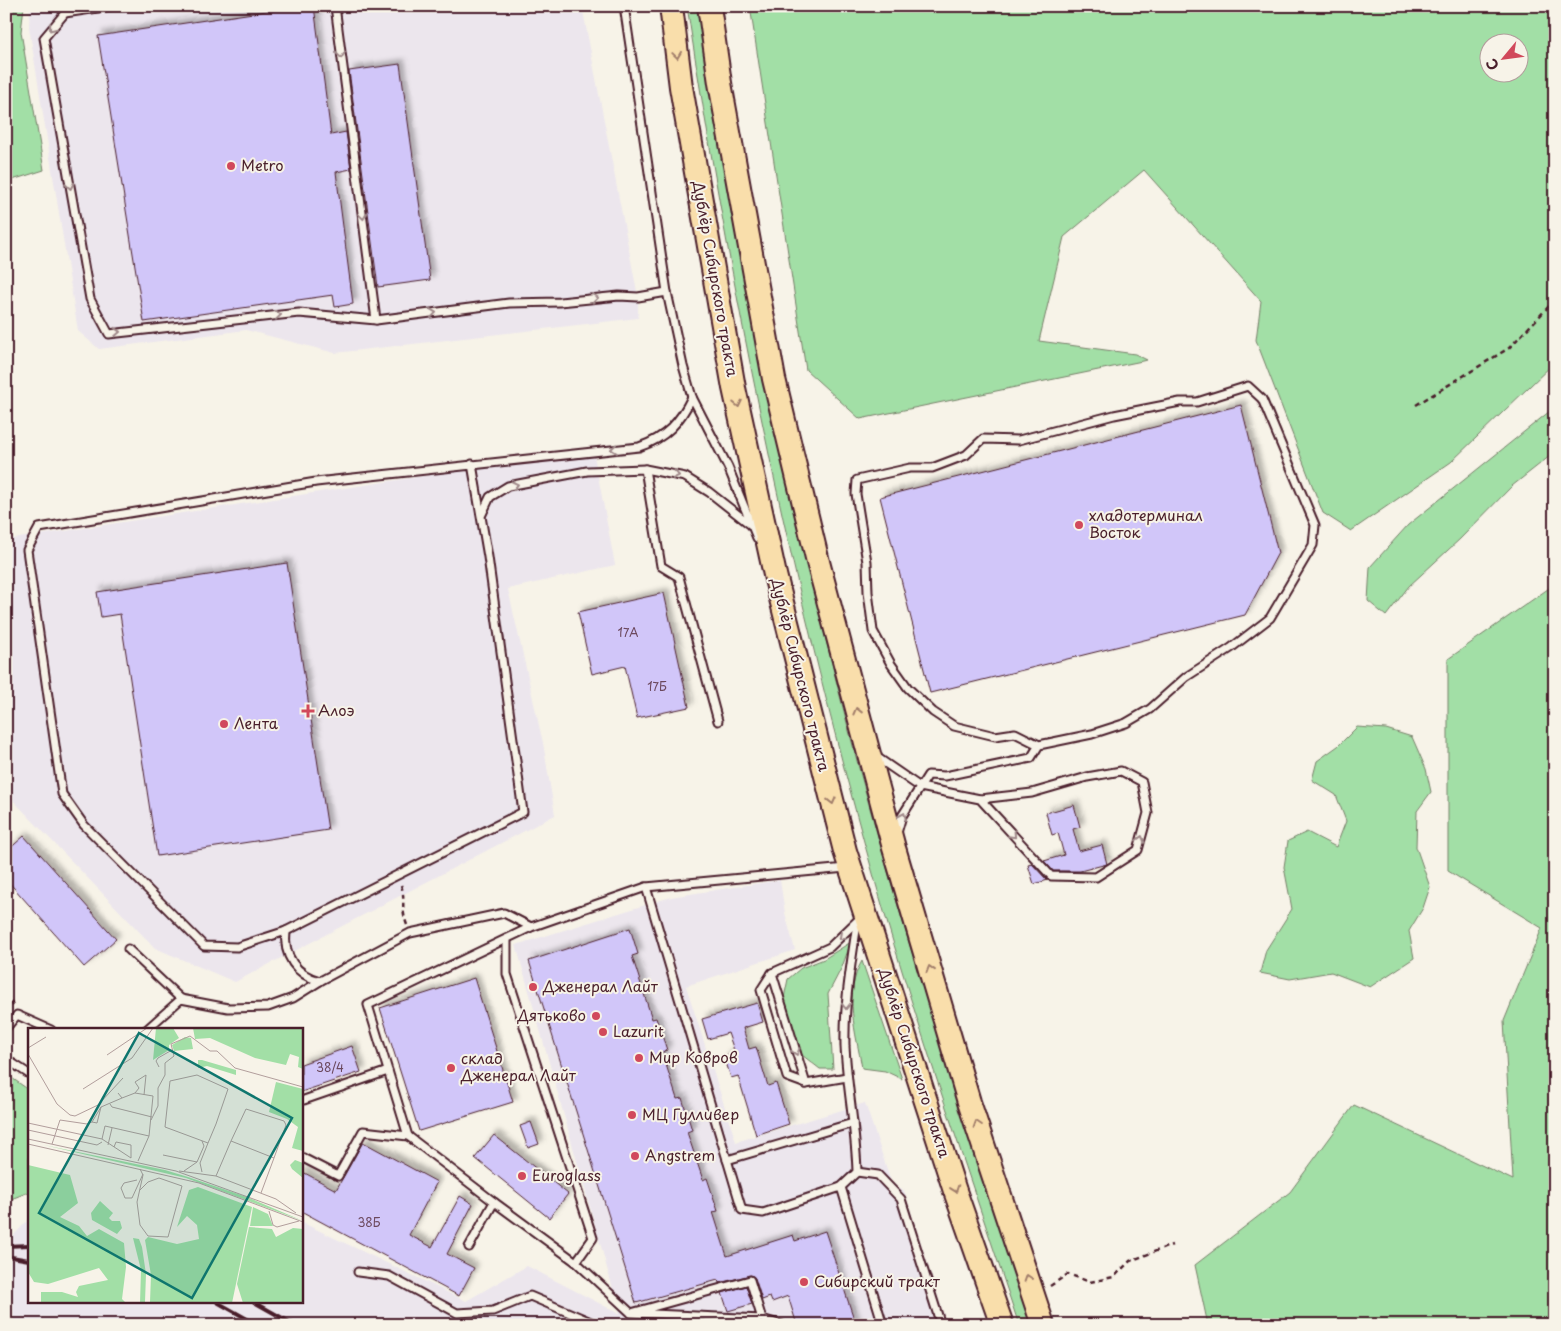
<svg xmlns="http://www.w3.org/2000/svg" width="1561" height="1331" viewBox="0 0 1561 1331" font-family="'Playpen Sans',sans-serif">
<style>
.built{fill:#ece6ed}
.green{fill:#a2dfa6;stroke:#767f68;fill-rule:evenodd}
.building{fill:#d1c6f9;stroke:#4a1f2b;filter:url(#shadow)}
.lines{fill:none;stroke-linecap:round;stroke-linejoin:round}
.lane-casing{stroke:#4a1f2b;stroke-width:11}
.primary-casing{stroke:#4a1f2b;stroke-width:26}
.path{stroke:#4a1f2b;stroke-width:2.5;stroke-dasharray:5 4;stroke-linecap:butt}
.lane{stroke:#f7f3e8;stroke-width:7}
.primary{stroke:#f9deab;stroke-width:22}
.rail{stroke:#4a1f2b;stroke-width:4}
.oneway{stroke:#a0898a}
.oneway2{stroke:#a27e6b}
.poi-dot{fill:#d1495b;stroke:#f7f3e8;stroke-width:2}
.labels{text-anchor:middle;stroke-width:4;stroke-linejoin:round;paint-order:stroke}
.number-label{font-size:12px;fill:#6c495e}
.poi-label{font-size:15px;fill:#4a1f2b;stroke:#f7f3e8;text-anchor:start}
.street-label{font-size:15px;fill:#4a1f2b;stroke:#f7f3e8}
.inset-road{fill:none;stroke:#b29e9c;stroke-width:1}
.view{fill:#0f766e;fill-opacity:0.15;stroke:#0f766e;stroke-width:2.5}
.inset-edge{fill:none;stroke:#4a1f2b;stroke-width:2.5}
</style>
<defs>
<filter id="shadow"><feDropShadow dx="4.5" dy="-4.5" stdDeviation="2.5" flood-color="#0004"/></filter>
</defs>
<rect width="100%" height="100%" fill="#f7f3e8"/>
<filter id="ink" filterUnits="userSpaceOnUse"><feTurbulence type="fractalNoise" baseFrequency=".02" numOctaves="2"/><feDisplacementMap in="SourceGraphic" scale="10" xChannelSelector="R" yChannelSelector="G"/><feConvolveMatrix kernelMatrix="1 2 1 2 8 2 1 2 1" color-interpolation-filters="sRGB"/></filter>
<g filter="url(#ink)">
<g class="built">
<path d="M30,6H582L638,297V318L335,353L246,330L99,349L78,331L29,27Z"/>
<path d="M593,450L615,565L508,589L543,743L555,815L235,982L155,948L6,793V540Z"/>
<path d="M780,880L785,913L795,950L686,986L736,1142L865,1103L893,1187L904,1190L947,1325H6V1237L13,1236L29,1219V1302H301V1222L466,1301L527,1266L620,1314L516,945L671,897Z"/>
</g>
<g class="green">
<path d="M6,6H24L21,32L44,170L6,182Z"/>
<path d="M687,6H702C741,219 775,433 827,644C883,874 957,1100 1032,1325H1019C963,1156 903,988 857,816C784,550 729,279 687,6Z"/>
<path d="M750,6H1555V362L1451,462L1351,531L1323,513L1307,472L1256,340L1261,301L1144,170L1064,237L1039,341L1135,354L1147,360L860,419L806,370ZM1518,42V72H1488V42Z"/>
<path d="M1555,407V452L1512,486L1460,539L1409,586L1386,616L1368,601L1370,567L1408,525Z"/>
<path d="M1555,584V1325H1208L1195,1265L1290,1192L1354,1105L1513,1180L1504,1021L1542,928L1448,871V659Z"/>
<path d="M1357,727L1386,729L1412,737L1426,769L1431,792L1417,811L1416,847L1430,887L1423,908L1409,931L1414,958L1370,987L1331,972L1290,979L1260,973L1266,950L1292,909L1284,867L1288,841L1307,832L1336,847L1346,821L1336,795L1312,780L1317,761L1338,746Z"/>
<path d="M851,942L842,967L828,994L833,1069H820L802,1055L784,998L788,979L801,968L824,959Z"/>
<path d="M862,961L902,1079L885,1071L862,1068C856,1033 843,993 862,961Z"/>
<path d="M6,1074L29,1090V1192L6,1201Z"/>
</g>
<g class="building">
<path d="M300,6H314L331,135L346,132L351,169L336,172L353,304L335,307L333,295L144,322L98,36Z"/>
<path d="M400,64L430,280L378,287L349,71Z"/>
<path d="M1241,405L1278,553L1245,615L930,693L880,497Z"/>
<path d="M287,563L328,830L157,856L120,614L101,617L97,592Z"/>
<path d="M664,593L689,707L637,718L625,666L592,674L578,612Z"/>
<path d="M1074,805L1080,827L1073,829L1079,851L1102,845L1107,864L1080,871H1053L1044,861L1064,855L1058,833L1052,835L1046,813Z"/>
<path d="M24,836L116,939L84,967L6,879V852Z"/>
<path d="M1032,864L1047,880H1048L1034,884L1028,865Z"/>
<path d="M630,928L638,954L632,956L652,1019L656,1018L667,1050L662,1052L677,1099L682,1098L692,1130L687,1132L703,1180L707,1178L718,1211L713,1212L727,1256L793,1235L795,1241L825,1231L856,1325H797L788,1296L772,1302L770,1297L762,1300L755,1278L751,1275L719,1283L718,1280L636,1303L529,961Z"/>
<path d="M474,978L513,1102L419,1131L380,1008Z"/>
<path d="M757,1003L763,1022L743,1028L749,1049L756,1047L768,1086L776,1083L789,1124L756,1135L738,1076L731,1078L724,1056L735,1053L728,1033L708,1039L702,1019Z"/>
<path d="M352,1046L361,1072L301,1092V1064Z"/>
<path d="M531,1122L539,1144L528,1148L520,1126Z"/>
<path d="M494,1135L568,1194L549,1218L475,1158Z"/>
<path d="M363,1142L437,1182L409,1235L432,1247L460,1196L473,1204L447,1254L474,1268L459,1296L301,1211V1171L336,1190Z"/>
<path d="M746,1286L752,1304L728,1311L722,1293Z"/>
</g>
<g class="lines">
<g class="lane-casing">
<g id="lane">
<path d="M111,6L65,13L44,38L90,299L109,334L299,313L376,320"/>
<path d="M335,6L376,320L509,303L560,302L619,296L638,297L667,292"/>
<path d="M624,6L667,292L683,366L692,397L728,467L757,538"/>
<path d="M472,464L488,557L523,812L286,931L237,947L204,946L84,825L62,794L27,550L39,528L316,482L639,447C666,438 680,422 692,397"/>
<path d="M645,469L661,566L679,577L718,721"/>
<path d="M482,514L490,497L508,486L587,471L645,469L685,477L709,492L751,525"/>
<path d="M875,756L920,787L980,799L1032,793L1087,777L1121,771L1142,782L1148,813L1138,850L1096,877L1051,876L980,799"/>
<path d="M897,833L902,816L928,775L945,776L1031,758L1039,745L1092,734L1126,723L1150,709L1186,677L1231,648L1270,618L1313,545L1315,525L1262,399L1248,386L1197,402H1180L1114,415L1019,440L983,439L966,455L932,468H910L857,480L856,494L867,562L868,592L873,631L891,664L908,688L933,712L954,726L995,736L1015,733L1039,745"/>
<path d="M646,887L742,1210L763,1213L841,1187L857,1172C856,1130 847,1088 845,1046C844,1002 851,966 857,923"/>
<path d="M286,931C283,956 296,975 320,981"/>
<path d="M507,939V974L593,1238L576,1262"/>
<path d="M128,949L181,999"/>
<path d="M772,973L761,990L787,1077L806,1084"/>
<path d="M6,1028L17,1015L51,1030"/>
<path d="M146,1030L181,999L228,1008L268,1007L293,998L320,981L410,933L504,913L531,927"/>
<path d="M6,1059L29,1074"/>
<path d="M847,1077L806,1084L772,973L830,947L857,921"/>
<path d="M301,1101L388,1071"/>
<path d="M301,1157L338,1176L363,1131L408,1136"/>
<path d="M727,1160L853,1123"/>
<path d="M857,1172L878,1175L901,1199L941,1325"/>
<path d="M841,1187L883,1325"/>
<path d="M494,1202L408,1136L368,1005L531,927L646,887L846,868"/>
<path d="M469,1247L494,1202L576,1262L631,1313L762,1319L750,1280L631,1313"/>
<path d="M358,1272L389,1276L457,1313L493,1311L530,1296L598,1325"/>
<path d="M762,1319L782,1325"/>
</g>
</g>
<g class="primary-casing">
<g id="primary">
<path d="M671,6L681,87L734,388L775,575L845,851L955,1191L1002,1325"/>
<path d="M709,6L720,83L774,379L818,562L894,848L969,1102L1043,1325"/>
</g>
</g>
<g class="path">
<path d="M1416,405L1509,348L1555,300"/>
<path d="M401,885C406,900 400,907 407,925"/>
<path d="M6,994L13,1006"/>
<path d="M1050,1286L1068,1274L1090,1282L1114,1277L1130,1261L1172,1245"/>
</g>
<use href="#lane" class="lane"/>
<use href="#primary" class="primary"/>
<g class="rail">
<path d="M6,1246L29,1245"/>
<path d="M6,1256L29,1260"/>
<path d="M217,1302L258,1325"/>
<path d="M254,1302L295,1325"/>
<path d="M6,1323L9,1325"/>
</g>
</g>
<defs><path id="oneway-chevron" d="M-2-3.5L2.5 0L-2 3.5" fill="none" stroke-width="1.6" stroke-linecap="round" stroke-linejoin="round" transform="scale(1.25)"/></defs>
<g class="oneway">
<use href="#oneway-chevron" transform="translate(52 28) rotate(129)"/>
<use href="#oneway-chevron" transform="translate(341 55) rotate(82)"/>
<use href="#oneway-chevron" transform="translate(70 186) rotate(80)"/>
<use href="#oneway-chevron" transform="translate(363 216) rotate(82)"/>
<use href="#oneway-chevron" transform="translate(595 298) rotate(-6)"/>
<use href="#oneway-chevron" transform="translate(433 313) rotate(-7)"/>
<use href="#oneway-chevron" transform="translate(278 315) rotate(-6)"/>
<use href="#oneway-chevron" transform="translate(117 332) rotate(-3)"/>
<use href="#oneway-chevron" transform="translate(614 449) rotate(174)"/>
<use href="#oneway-chevron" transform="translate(676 475) rotate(11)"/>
<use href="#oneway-chevron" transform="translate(515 485) rotate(-13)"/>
<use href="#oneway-chevron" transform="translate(903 816) rotate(-66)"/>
<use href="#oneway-chevron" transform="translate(1013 835) rotate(47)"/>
<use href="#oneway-chevron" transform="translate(1141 839) rotate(-75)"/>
<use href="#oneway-chevron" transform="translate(842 937) rotate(138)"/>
<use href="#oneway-chevron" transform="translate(846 1006) rotate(90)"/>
<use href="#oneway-chevron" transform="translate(796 1052) rotate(73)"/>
</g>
<g class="oneway2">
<use href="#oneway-chevron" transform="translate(677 55) rotate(82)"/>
<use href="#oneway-chevron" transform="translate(738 404) rotate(78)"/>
<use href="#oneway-chevron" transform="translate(857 711) rotate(-104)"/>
<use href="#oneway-chevron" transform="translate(832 801) rotate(76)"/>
<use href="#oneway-chevron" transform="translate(930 969) rotate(-107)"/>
<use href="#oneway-chevron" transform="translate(977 1124) rotate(-108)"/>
<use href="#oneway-chevron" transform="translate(955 1189) rotate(71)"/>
<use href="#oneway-chevron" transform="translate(1028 1278) rotate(-108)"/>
</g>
</g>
<g class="poi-dot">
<circle cx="231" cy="166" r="5"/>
<circle cx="1079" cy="525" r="5"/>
<path d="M305.5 703.5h5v5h5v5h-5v5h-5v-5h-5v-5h5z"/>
<circle cx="224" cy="724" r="5"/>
<circle cx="533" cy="987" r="5"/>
<circle cx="596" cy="1016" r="5"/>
<circle cx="603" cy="1032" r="5"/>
<circle cx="639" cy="1058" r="5"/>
<circle cx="451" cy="1068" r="5"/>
<circle cx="632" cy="1115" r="5"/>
<circle cx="635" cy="1156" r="5"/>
<circle cx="522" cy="1176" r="5"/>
<circle cx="804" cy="1282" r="5"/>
</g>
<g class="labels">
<g class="number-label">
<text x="628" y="637">17А</text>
<text x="657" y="691">17Б</text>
<text x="330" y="1072">38/4</text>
<text x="369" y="1227">38Б</text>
</g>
<g class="poi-label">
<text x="241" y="171">Metro</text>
<text x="1089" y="521">хладотерминал<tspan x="1089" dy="17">Восток</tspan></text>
<text x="318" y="716">Алоэ</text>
<text x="234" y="729">Лента</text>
<text x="543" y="992">Дженерал Лайт</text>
<text x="586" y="1021" text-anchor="end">Дятьково</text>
<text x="613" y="1037">Lazurit</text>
<text x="649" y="1063">Мир Ковров</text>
<text x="461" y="1064">склад<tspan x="461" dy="17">Дженерал Лайт</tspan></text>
<text x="642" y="1120">МЦ Гулливер</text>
<text x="645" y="1161">Angstrem</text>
<text x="532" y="1181">Euroglass</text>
<text x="814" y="1287">Сибирский тракт</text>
</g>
<g class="street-label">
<text transform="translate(715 279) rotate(80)" y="5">Дублёр Сибирского тракта</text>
<text transform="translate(800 675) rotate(76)" y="5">Дублёр Сибирского тракта</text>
<text transform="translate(914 1063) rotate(72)" y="5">Дублёр Сибирского тракта</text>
</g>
</g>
<g transform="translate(28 1028)">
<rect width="275" height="275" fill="#f7f3e8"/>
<path d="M128,0H145L151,10L141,17V22L125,32ZM165,0H275V41L270,39L271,29L262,26L258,37L227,30L182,10L167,11ZM157,9L163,10L165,21L146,23L144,17ZM174,32L208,42V47L179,38L170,40V32ZM248,54L275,61V123L264,120L270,99L259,91L241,84ZM16,117L137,142L160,149L219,169L275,193L158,150ZM267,132L275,135V150L264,141L262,137ZM0,137L42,147L50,175L32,189L51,198L59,208L71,201L96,215L98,239L94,271L98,275H13V264H34L50,269L48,264L51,258L80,252L71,240L20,256L6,254L0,244ZM170,159L224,179L204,275H112L113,242L105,210L111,211L114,219L118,246L117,274H122L123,247L117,212L120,209L149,216L171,211L169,197L159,188L149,199L161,162ZM72,173L85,185L81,190L84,193H92L94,200L89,206L64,192L63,185ZM225,179L240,186L245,198H222ZM221,199L244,201L248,209L265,200L275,201V275H215L209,256Z" fill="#a2dfa6"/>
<path class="inset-road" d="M162,8L182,23H189L207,40L275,59M0,20L18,9M0,26L29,76L42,87L47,88L70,77L95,50M79,27L119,0M131,39L128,33L130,30L144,22M55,61L104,30L125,0M107,65L111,60L107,54L118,47L116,67M94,70L107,65L125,68L121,108L110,133M82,76L84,79L124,89M73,79L69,95L64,94L73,79L94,70L90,65M123,92L130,78V60L137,47V35L146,28L143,16L162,8M0,95L74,111L103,130M0,102L69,117L74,114M0,111L148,143L275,189M74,111L77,98L121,108M203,113L218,81L256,93L258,97L246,130M0,116L171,155L275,194M24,116L32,92L59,96L64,94M80,117L84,100M86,119L88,114L103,117V130M135,127L169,134M112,141L115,147L109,174L112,197L120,208L140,209L154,158L131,150L120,154L112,162M151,143L188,148L248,171L268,185M156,143L169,134L176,118L174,113M174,144L172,135L180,115L188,96L200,61L169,47L142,53L137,99L180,115M188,148L203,113L246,130L233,165M109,152L96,155L93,160L97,170H104L115,146M241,183L245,197L249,199L271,193"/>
<path class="view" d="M111,5L264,90L164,270L11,185Z"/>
<rect width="275" height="275" class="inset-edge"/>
</g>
<rect width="1561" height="1331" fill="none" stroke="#f7f3e8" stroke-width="25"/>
<rect x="12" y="12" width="1536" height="1306" fill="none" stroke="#4a1f2b" stroke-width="2" filter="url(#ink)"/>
<g transform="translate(1504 58) rotate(241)"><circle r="24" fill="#f7f3e8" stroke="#b29e9c"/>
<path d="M0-4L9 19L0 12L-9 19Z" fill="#d1495b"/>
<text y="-8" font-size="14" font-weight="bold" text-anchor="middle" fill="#4a1f2b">С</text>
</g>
</svg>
